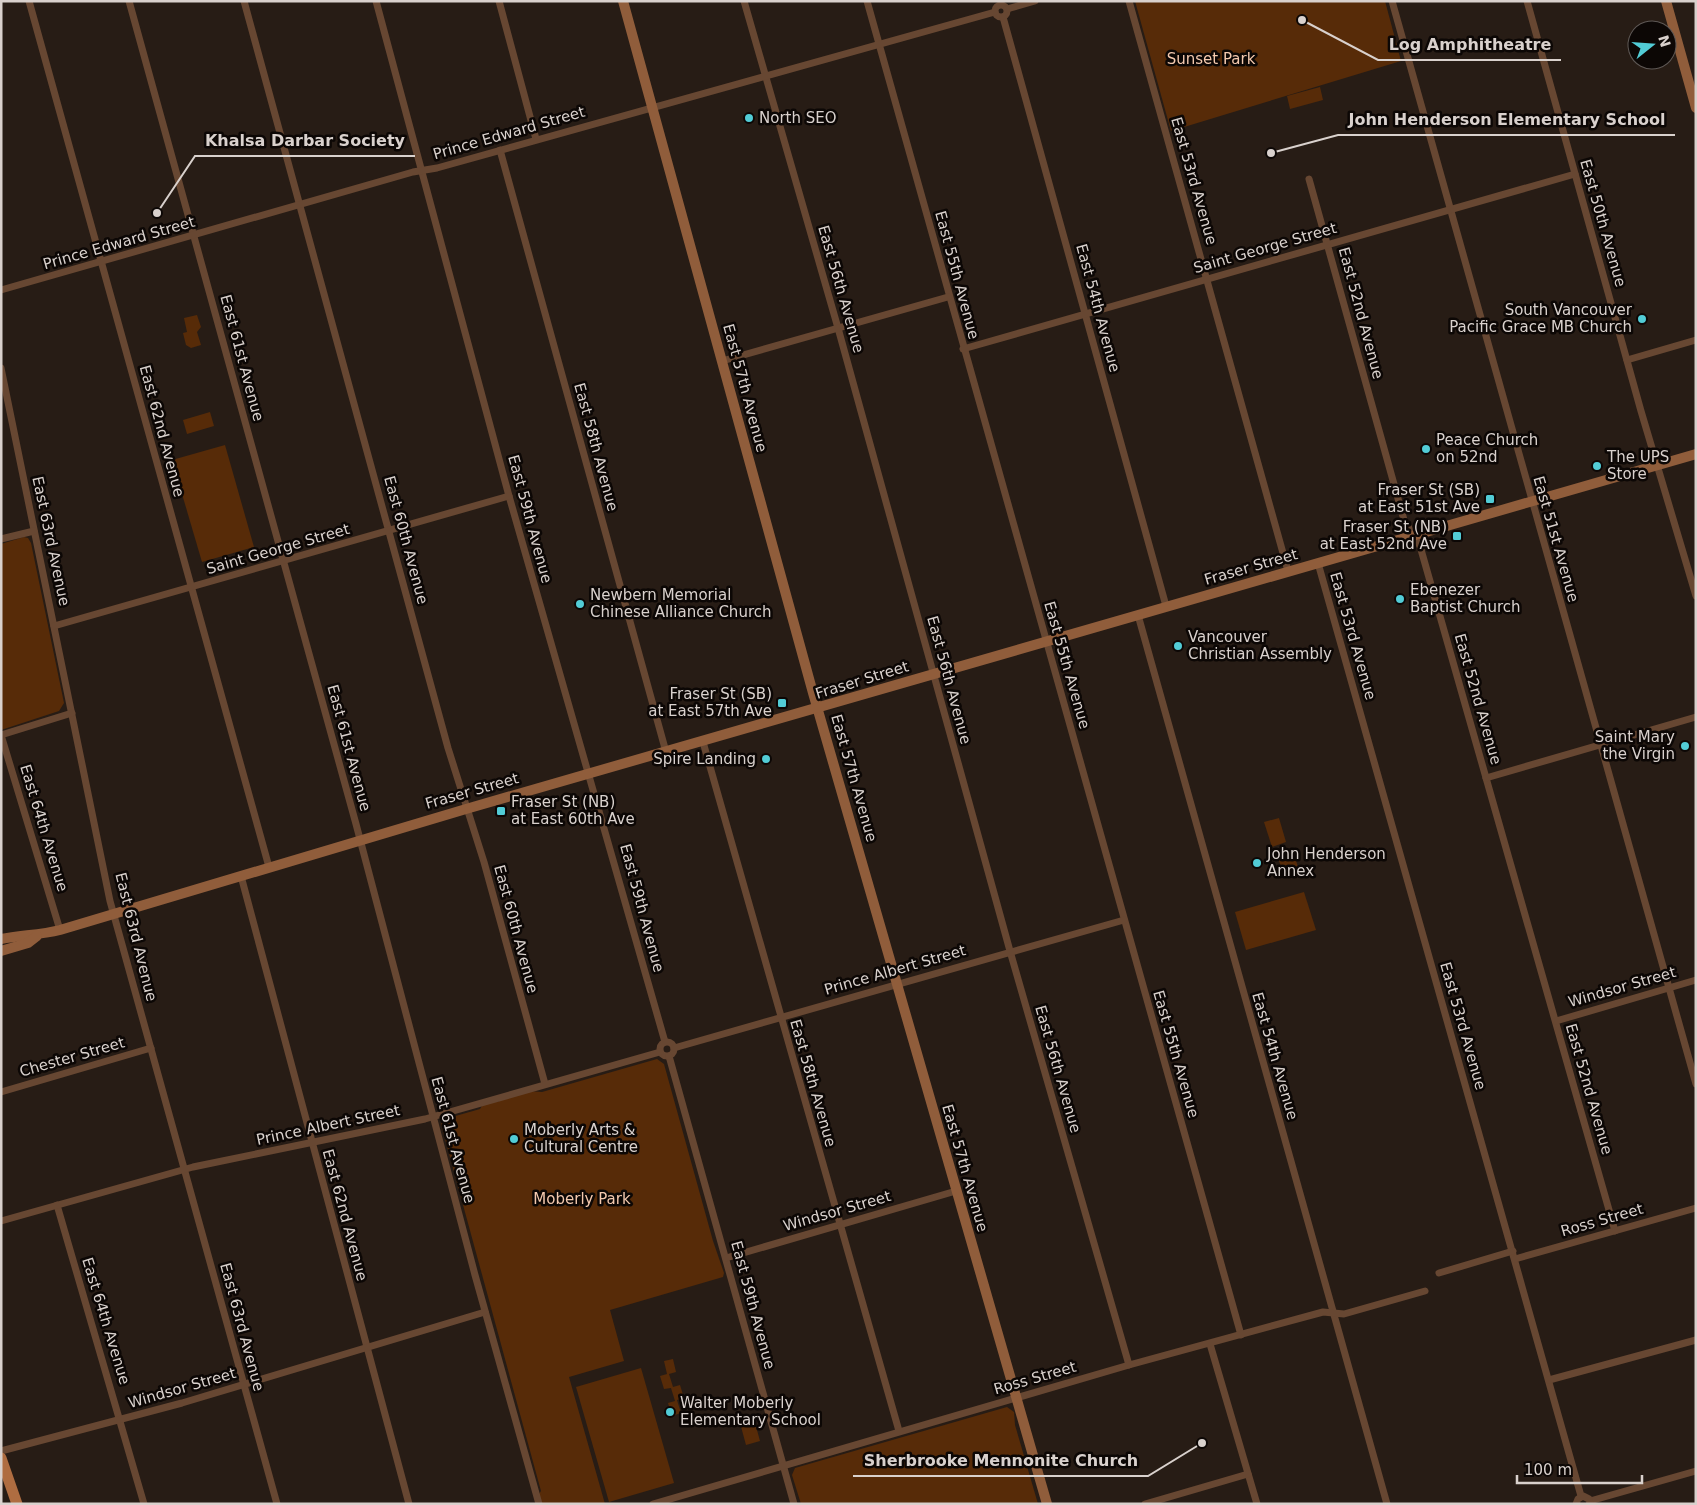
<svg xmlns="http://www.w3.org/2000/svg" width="1697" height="1505" viewBox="0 0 1697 1505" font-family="'DejaVu Sans',sans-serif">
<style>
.green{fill:#572b08}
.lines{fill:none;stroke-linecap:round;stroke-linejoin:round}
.street{stroke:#674732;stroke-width:7}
.secondary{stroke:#905d3b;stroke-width:10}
.primary{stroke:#af6d41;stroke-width:11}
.poi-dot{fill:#52ccd6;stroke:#0c0705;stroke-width:2}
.labels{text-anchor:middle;stroke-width:5;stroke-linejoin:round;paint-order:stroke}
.park-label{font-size:15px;fill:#f4c9ae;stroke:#0c0705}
.poi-label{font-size:15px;fill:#d9d1cd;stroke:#0c0705;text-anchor:start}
.street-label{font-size:15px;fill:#d9d1cd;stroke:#0c0705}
.leader{fill:none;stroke:#d9d1cd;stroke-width:2}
.callout-dot{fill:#d9d1cd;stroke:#0c0705;stroke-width:2}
.callout-label{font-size:16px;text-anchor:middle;font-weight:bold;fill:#d9d1cd;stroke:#0c0705;stroke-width:5;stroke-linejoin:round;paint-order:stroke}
</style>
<rect width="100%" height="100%" fill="#271c15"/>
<g class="green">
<path d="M1135,1H1385L1401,61L1171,131Z"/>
<path d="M1320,87L1323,100L1290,109L1287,96Z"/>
<path d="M197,315L201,327L197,332L201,345L191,348L186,345L183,333L187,332L184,318Z"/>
<path d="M210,412L214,426L187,434L183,420Z"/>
<path d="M225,445L254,547L202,562L172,460Z"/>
<path d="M24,537L28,538L31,543L64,703L59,711L1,730V544Z"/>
<path d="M1279,818L1286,842L1272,847L1264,822Z"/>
<path d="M1294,853L1299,871L1283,875L1278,857Z"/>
<path d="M1304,892L1316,930L1246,950L1235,912Z"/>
<path d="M657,1059L664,1064L713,1241L724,1273L723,1277L610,1310L624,1361L569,1377L605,1504H541L539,1494L541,1491L441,1124L445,1119L480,1109C483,1102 491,1102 498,1102L500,1100L528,1091L542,1092Z"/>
<path d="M673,1359L676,1372L669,1374L673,1387L680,1385L684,1398L677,1400L681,1413L672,1416L668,1403L675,1401L671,1388L664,1389L660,1376L667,1374L664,1361Z"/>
<path d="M641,1368L674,1483L609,1502L576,1387Z"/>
<path d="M1007,1407L1014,1412L1015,1425L1038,1504H801L792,1475L795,1468Z"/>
<path d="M754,1419L760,1441L746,1445L740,1423Z"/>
</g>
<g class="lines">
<g class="street">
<path d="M29,1L269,867"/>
<path d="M129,1L356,824L475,1275L539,1504"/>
<path d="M244,1L448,748L484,862L545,1084"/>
<path d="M376,1L509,496L665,1042"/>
<path d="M499,1L536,139"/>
<path d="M744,1L838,328L1010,951L1129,1365"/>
<path d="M867,1L1241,1335"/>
<path d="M1129,1L1288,571"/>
<path d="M1392,1L1696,1084"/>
<path d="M1527,1L1641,411L1696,596"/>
<circle cx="1001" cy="11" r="6"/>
<path d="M1007,9L1035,1"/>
<path d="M1003,17L1166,606"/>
<path d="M500,150L666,752"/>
<path d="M1309,179L1404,520L1420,546L1615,1231"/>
<path d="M1,290L413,172L437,168L995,12"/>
<path d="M963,349L1575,174"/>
<path d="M1627,360L1696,340"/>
<path d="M722,361L948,297"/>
<path d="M1,368L110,901L277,1504"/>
<path d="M1,539L34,531"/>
<path d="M1318,563L1581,1496"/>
<path d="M1138,615L1387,1504"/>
<path d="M54,626L509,496"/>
<path d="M1,735L60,930"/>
<path d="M1,735L72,713"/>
<path d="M703,742L899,1431"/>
<path d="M1486,778L1696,717"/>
<path d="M241,876L409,1504"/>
<path d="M1556,1021L1696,980"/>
<circle cx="667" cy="1049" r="7"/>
<path d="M674,1048L1124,920"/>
<path d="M669,1056L794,1504"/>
<path d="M1,1092L151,1048"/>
<path d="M57,1205L144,1504"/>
<path d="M1,1221L193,1167L425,1119L660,1052"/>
<path d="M726,1258L956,1191"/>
<path d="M1515,1259L1696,1208"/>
<path d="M1439,1273L1513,1251"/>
<path d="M1210,1344L1257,1504"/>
<path d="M1549,1380L1696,1340"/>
<path d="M1,1451L182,1403L485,1312"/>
<path d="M1590,1501L1696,1471"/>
<path d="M653,1504L1129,1365L1323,1312L1344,1314L1425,1291"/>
<path d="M1145,1504L1248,1474"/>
<path d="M1576,1504L1578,1499L1583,1496L1589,1499L1590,1504"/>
</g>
<g class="secondary">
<path d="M623,1L813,693L1047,1504"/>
<path d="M1666,1L1696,108"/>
<path d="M1,939C21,935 40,935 60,930L466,809L1696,454"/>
<path d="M1,951L28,943L37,936"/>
</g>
<path class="primary" d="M1,1458L17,1504"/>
</g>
<g class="poi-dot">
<circle cx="749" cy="118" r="5"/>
<circle cx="1642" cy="319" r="5"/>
<circle cx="1426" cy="449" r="5"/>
<circle cx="1597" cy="466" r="5"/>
<rect x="1485" y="494" width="10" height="10" rx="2.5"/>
<rect x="1452" y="531" width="10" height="10" rx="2.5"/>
<circle cx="1400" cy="599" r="5"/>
<circle cx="580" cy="604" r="5"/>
<circle cx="1178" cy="646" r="5"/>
<rect x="777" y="698" width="10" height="10" rx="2.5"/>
<circle cx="1685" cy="746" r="5"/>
<circle cx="766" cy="759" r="5"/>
<rect x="496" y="806" width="10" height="10" rx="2.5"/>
<circle cx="1257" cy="863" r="5"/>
<circle cx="514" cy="1139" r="5"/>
<circle cx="670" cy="1412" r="5"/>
</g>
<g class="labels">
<g class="park-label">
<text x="1211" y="64">Sunset Park</text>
<text x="582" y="1204">Moberly Park</text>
</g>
<g class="poi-label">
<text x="759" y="123">North SEO</text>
<text x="1632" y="315" text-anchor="end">South Vancouver<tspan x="1632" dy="17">Pacific Grace MB Church</tspan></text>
<text x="1436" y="445">Peace Church<tspan x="1436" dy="17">on 52nd</tspan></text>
<text x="1607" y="462">The UPS<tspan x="1607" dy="17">Store</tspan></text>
<text x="1480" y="495" text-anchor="end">Fraser St (SB)<tspan x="1480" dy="17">at East 51st Ave</tspan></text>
<text x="1447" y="532" text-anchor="end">Fraser St (NB)<tspan x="1447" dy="17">at East 52nd Ave</tspan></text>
<text x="1410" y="595">Ebenezer<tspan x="1410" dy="17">Baptist Church</tspan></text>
<text x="590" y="600">Newbern Memorial<tspan x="590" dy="17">Chinese Alliance Church</tspan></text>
<text x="1188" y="642">Vancouver<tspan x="1188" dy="17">Christian Assembly</tspan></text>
<text x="772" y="699" text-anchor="end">Fraser St (SB)<tspan x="772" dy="17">at East 57th Ave</tspan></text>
<text x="1675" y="742" text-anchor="end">Saint Mary<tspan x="1675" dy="17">the Virgin</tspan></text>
<text x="756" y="764" text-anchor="end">Spire Landing</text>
<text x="511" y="807">Fraser St (NB)<tspan x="511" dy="17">at East 60th Ave</tspan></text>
<text x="1267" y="859">John Henderson<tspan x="1267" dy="17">Annex</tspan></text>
<text x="524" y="1135">Moberly Arts &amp;<tspan x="524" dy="17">Cultural Centre</tspan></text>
<text x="680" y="1408">Walter Moberly<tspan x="680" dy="17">Elementary School</tspan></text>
</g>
<g class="street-label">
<text transform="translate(509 133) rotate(-16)" y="5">Prince Edward Street</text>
<text transform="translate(1194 181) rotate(74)" y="5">East 53rd Avenue</text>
<text transform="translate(1603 223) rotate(74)" y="5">East 50th Avenue</text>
<text transform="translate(119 243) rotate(-16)" y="5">Prince Edward Street</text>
<text transform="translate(1265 248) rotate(-16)" y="5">Saint George Street</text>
<text transform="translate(957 275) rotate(75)" y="5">East 55th Avenue</text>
<text transform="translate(841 289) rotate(74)" y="5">East 56th Avenue</text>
<text transform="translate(1098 308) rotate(75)" y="5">East 54th Avenue</text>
<text transform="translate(1361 313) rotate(75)" y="5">East 52nd Avenue</text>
<text transform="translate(242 358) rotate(75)" y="5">East 61st Avenue</text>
<text transform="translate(745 388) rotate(75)" y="5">East 57th Avenue</text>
<text transform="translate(162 431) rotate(75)" y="5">East 62nd Avenue</text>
<text transform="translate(596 447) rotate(75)" y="5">East 58th Avenue</text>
<text transform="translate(530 519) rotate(75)" y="5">East 59th Avenue</text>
<text transform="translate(1556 539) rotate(74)" y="5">East 51st Avenue</text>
<text transform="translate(406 540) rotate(75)" y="5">East 60th Avenue</text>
<text transform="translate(51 541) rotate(78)" y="5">East 63rd Avenue</text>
<text transform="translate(278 549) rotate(-16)" y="5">Saint George Street</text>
<text transform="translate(1251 567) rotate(-16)" y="5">Fraser Street</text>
<text transform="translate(1353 636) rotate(74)" y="5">East 53rd Avenue</text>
<text transform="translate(1067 665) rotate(74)" y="5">East 55th Avenue</text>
<text transform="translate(862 680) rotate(-17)" y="5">Fraser Street</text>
<text transform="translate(949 680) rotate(75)" y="5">East 56th Avenue</text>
<text transform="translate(1478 699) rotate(74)" y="5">East 52nd Avenue</text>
<text transform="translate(349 748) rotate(75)" y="5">East 61st Avenue</text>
<text transform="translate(854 778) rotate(74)" y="5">East 57th Avenue</text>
<text transform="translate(472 791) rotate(-16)" y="5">Fraser Street</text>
<text transform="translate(44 828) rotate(73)" y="5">East 64th Avenue</text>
<text transform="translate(642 908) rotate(75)" y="5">East 59th Avenue</text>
<text transform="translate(516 929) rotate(75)" y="5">East 60th Avenue</text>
<text transform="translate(136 937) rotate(76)" y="5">East 63rd Avenue</text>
<text transform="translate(895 970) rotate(-16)" y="5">Prince Albert Street</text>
<text transform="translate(1622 987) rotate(-16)" y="5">Windsor Street</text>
<text transform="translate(1463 1026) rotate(74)" y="5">East 53rd Avenue</text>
<text transform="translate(1176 1054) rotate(74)" y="5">East 55th Avenue</text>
<text transform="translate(1275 1056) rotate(74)" y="5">East 54th Avenue</text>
<text transform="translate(72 1057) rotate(-16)" y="5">Chester Street</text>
<text transform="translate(1058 1069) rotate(74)" y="5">East 56th Avenue</text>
<text transform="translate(813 1083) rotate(74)" y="5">East 58th Avenue</text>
<text transform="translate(1589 1089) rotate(74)" y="5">East 52nd Avenue</text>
<text transform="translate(328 1125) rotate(-12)" y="5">Prince Albert Street</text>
<text transform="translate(453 1140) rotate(75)" y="5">East 61st Avenue</text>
<text transform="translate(965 1168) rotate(74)" y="5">East 57th Avenue</text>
<text transform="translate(837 1211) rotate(-16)" y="5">Windsor Street</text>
<text transform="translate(345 1215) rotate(75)" y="5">East 62nd Avenue</text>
<text transform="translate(1602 1220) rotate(-16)" y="5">Ross Street</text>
<text transform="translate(753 1305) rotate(75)" y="5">East 59th Avenue</text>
<text transform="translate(106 1321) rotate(73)" y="5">East 64th Avenue</text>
<text transform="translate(242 1327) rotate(75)" y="5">East 63rd Avenue</text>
<text transform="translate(1035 1378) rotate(-16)" y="5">Ross Street</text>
<text transform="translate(182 1388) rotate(-16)" y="5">Windsor Street</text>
</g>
</g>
<path class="leader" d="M1302 20L1378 60H1561M1271 153L1338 135H1675M157 213L195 156H415M1202 1443L1148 1476H853"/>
<g class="callout-dot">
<circle cx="1302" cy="20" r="5"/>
<circle cx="1271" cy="153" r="5"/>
<circle cx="157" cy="213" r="5"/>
<circle cx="1202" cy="1443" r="5"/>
</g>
<g class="callout-label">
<text x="1470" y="50">Log Amphitheatre</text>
<text x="1507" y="125">John Henderson Elementary School</text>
<text x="305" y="146">Khalsa Darbar Society</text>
<text x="1001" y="1466">Sherbrooke Mennonite Church</text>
</g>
<rect width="1697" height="1505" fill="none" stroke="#d9d1cd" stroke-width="5"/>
<g transform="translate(1652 45) rotate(73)"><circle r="24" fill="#0c0705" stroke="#5e5855"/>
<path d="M0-4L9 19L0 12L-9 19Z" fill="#52ccd6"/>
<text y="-8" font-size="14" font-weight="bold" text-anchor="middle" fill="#d9d1cd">N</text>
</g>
<path d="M1517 1475v8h125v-8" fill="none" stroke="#d9d1cd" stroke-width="2.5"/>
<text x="1524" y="1475" font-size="15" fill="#d9d1cd" stroke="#0c0705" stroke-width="4" paint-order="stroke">100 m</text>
</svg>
